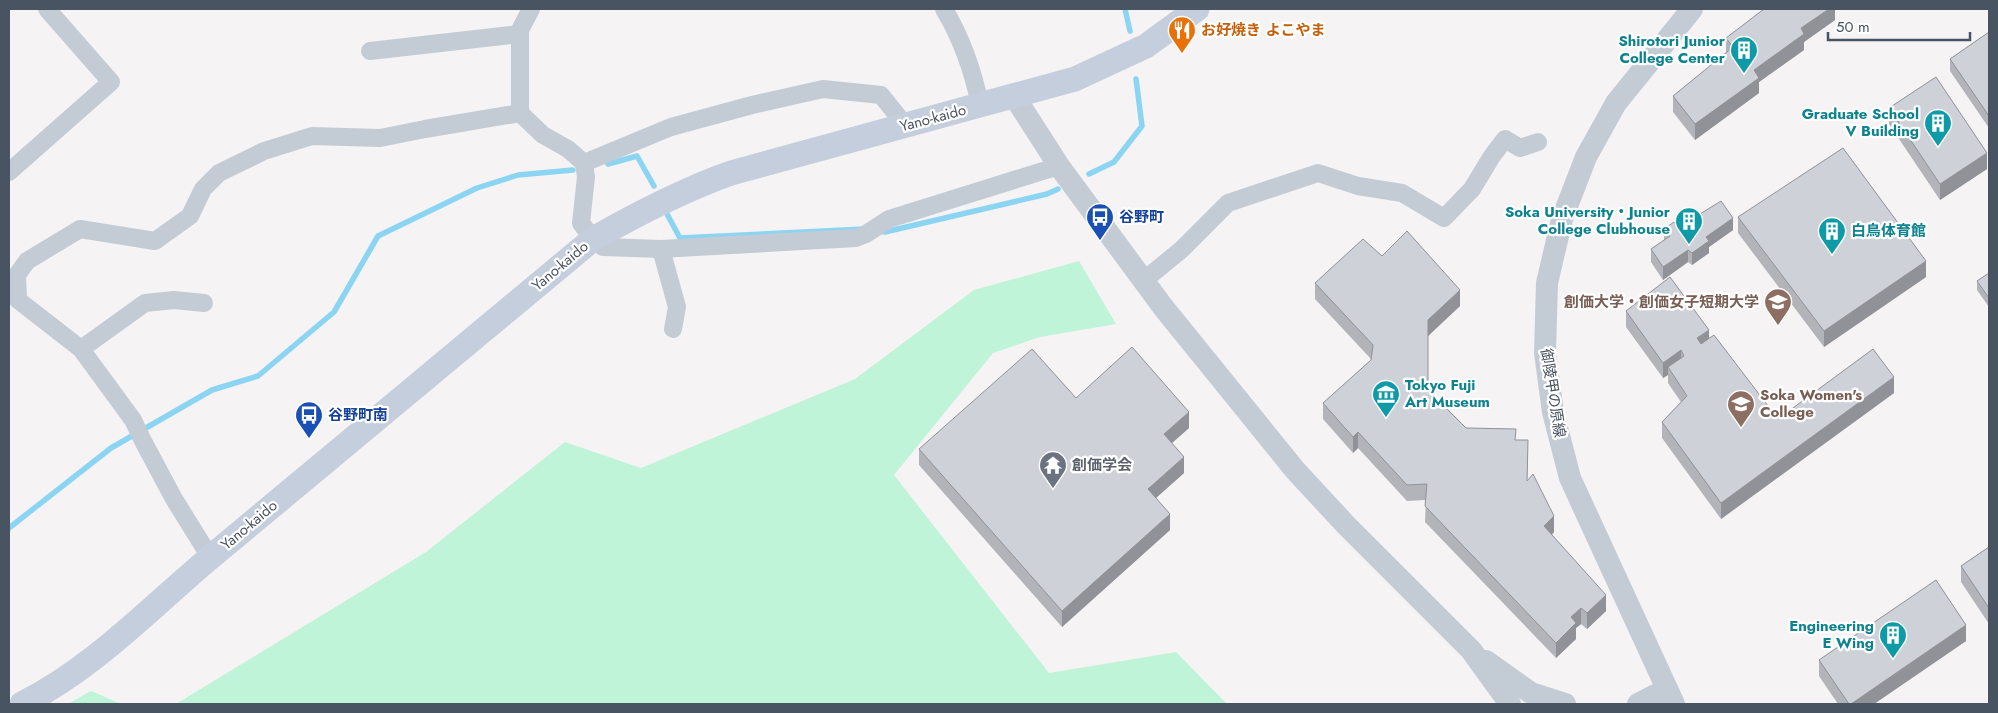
<svg xmlns="http://www.w3.org/2000/svg" width="1998" height="713" viewBox="0 0 1998 713" font-family="Jost,'Noto Sans JP',sans-serif">
<style>
.green{fill:#c0f4d8}
.lines{fill:none;stroke-linecap:round;stroke-linejoin:round}
.stream{stroke:#8bd5f3;stroke-width:5.5}
.minor{stroke:#c3ccd5;stroke-width:18}
.tertiary{stroke:#c3ccd5;stroke-width:22}
.secondary{stroke:#c5cedc;stroke-width:25}
.wall{fill:#b2b4ba}
.shaded-wall{fill:#919297}
.building{fill:#cfd1d8;stroke:#919297}
.labels{text-anchor:middle;stroke-width:4.5;stroke-linejoin:round;paint-order:stroke}
.food-label{font-size:15px;font-weight:bold;fill:#c56008;stroke:#fff;text-anchor:start}
.culture-label{font-size:15px;font-weight:bold;fill:#0d838f;stroke:#fff;text-anchor:end}
.street-label{font-size:15px;fill:#495462;stroke:#fff}
.transit-label{font-size:15px;font-weight:bold;fill:#164399;stroke:#fff;text-anchor:start}
.education-label{font-size:15px;font-weight:bold;fill:#785e54;stroke:#fff;text-anchor:end}
.worship-label{font-size:15px;font-weight:bold;fill:#5b616d;stroke:#fff;text-anchor:start}
</style>
<rect width="100%" height="100%" fill="#f5f3f3"/>
<g class="green">
<path d="M1079,261L1116,324L1040,337L993,353L894,475L1049,673L1176,652L1227,704H176L426,552L565,442L641,468L855,379L974,290Z"/>
<path d="M91,691L121,704H68Z"/>
</g>
<g class="lines">
<g class="stream">
<path d="M1125,9L1130,31"/>
<path d="M608,164L637,156L654,186"/>
<path d="M1089,174L1114,162L1142,126L1136,79"/>
<path d="M667,214L680,238L865,229"/>
<path d="M879,231L885,232L1047,194L1058,189"/>
<path d="M9,528L111,448L212,390L258,376L334,312L378,236L477,188L518,175L573,170"/>
</g>
<g class="minor">
<path d="M944,9C962,39 973,71 980,105"/>
<path d="M370,51L520,34"/>
<path d="M520,113V30L531,9"/>
<path d="M584,163L586,177L581,223L593,239L603,247L661,249L856,238L866,234L889,219L1059,166"/>
<path d="M9,172L111,82L47,9"/>
<path d="M661,249L677,307L673,329"/>
<path d="M1143,281L1181,250L1228,203L1318,173L1358,186L1402,193L1444,218L1472,189L1492,156L1505,139L1520,148L1538,142"/>
<path d="M13,289L18,300L81,349L133,420L143,441L174,499L210,557"/>
<path d="M18,300L17,275L27,261L80,229L155,241L190,216L203,189L219,173L264,151L312,136L380,138L425,129L520,113L543,135L568,149L584,163L671,127L752,105L823,89L881,95L905,125"/>
<path d="M81,349L145,303L174,300L204,303"/>
</g>
<g class="tertiary">
<path d="M1014,96L1059,166L1163,307L1295,470L1345,524L1471,650L1510,704"/>
<path d="M1486,661L1531,693L1565,704"/>
<path d="M1638,704L1667,689"/>
<path d="M1674,704L1570,478L1553,412L1545,353L1547,283L1562,219L1586,157L1616,103L1692,9"/>
</g>
<path class="secondary" d="M22,704C94,668 151,607 212,556C339,450 466,345 593,239C637,214 683,190 731,173L1075,79L1146,46L1197,9"/>
</g>
<g class="wall">
<path d="M1835,9V20L1804,42V50L1759,82V93L1695,140L1673,112V96L1726,53V38Z"/>
<path d="M1989,32V128L1950,71V59Z"/>
<path d="M1889,108L1987,169L1940,200L1889,124Z"/>
<path d="M1686,213L1700,214L1733,230L1709,247V253L1692,265L1688,262L1663,280L1651,262V249L1664,240V229H1679L1686,224Z"/>
<path d="M1738,217L1926,277L1824,347L1738,233Z"/>
<path d="M1989,273V307L1977,290V281Z"/>
<path d="M1315,283L1460,306L1428,336V390L1466,428L1516,440L1528,456L1527,481L1554,532L1552,535L1606,611L1587,629L1581,624L1576,628V639L1556,658L1425,522L1426,500L1407,501L1358,448L1353,453L1323,419V403L1371,360V359L1315,299Z"/>
<path d="M1626,311L1709,338L1778,419L1894,393L1721,519L1662,438V422L1681,402L1668,383V375L1663,378L1626,327Z"/>
<path d="M1189,428L1172,443L1184,473L1156,498L1170,530L1062,627L919,465V449Z"/>
<path d="M1989,547V624L1961,582V566Z"/>
<path d="M1966,641L1874,704H1838L1819,676V660Z"/>
</g>
<g class="shaded-wall">
<path d="M1829,9H1835V20L1804,42V50L1759,82V93L1695,140V124L1801,28Z"/>
<path d="M1987,153V169L1940,200V184Z"/>
<path d="M1733,218V230L1709,247V253L1692,265V253L1706,237Z"/>
<path d="M1688,250V262L1663,280V267Z"/>
<path d="M1926,261V277L1824,347V331Z"/>
<path d="M1460,290V306L1428,336V320Z"/>
<path d="M1709,330V345L1697,354V338Z"/>
<path d="M1681,350V366L1668,367V375L1663,378V363Z"/>
<path d="M1894,377V393L1721,519V503Z"/>
<path d="M1189,412V428L1164,450V434Z"/>
<path d="M1358,432V448L1353,453V437Z"/>
<path d="M1184,457V473L1148,505V489Z"/>
<path d="M1170,514V530L1062,627V611Z"/>
<path d="M1554,516V532L1544,542V526Z"/>
<path d="M1606,595V611L1587,629V613Z"/>
<path d="M1581,608V624L1576,628V639L1556,658V643L1571,617Z"/>
<path d="M1966,625V641L1874,704H1851Z"/>
</g>
<g class="building">
<path d="M1764,9H1829L1801,28L1804,34L1754,70L1759,78L1695,124L1673,96L1733,47L1726,38Z"/>
<path d="M1989,32V116L1950,59Z"/>
<path d="M1936,77L1987,153L1940,184L1889,108Z"/>
<path d="M1843,148L1926,261L1824,331L1738,217Z"/>
<path d="M1721,201L1733,218L1706,237L1709,241L1692,253L1688,250L1663,267L1651,249L1670,236L1664,229L1674,222L1679,229L1691,221L1686,213L1694,208L1700,214Z"/>
<path d="M1407,231L1460,290L1428,320V390L1466,428L1516,429L1515,440H1528L1527,481L1533,474L1554,516L1544,526L1606,595L1587,613L1581,608L1571,617L1576,623L1556,643L1425,506L1427,484L1407,485L1358,432L1353,437L1323,403L1371,360L1373,345L1315,283L1363,239L1382,256Z"/>
<path d="M1989,273V298L1977,281Z"/>
<path d="M1670,277L1709,330L1697,338L1701,344L1714,335L1778,419L1873,349L1894,377L1721,503L1662,422L1687,396L1668,367L1684,356L1681,350L1663,363L1626,311Z"/>
<path d="M1132,347L1189,412L1164,434L1184,457L1148,489L1170,514L1062,611L919,449L1032,349L1076,398Z"/>
<path d="M1989,547V608L1961,566Z"/>
<path d="M1936,580L1966,625L1851,704H1849L1819,660Z"/>
</g>
<defs>
<g id="restaurant-pin" transform="scale(1.4375)"><path d="M0 17L-7.5 6A9.5 9.5 0 1 1 7.5 6Z" fill="#e8710a" stroke="#fff"/><path d="M-5-6h1v4h1v-4h1v4h1v-4h1v5L-1.5 .5V6h-2V.5L-5-1ZM5-6V6H3V1.5H1.5Q1.5-4 5-6Z" fill="#fff"/></g>
<g id="building-pin" transform="scale(1.4375)"><path d="M0 17L-7.5 6A9.5 9.5 0 1 1 7.5 6Z" fill="#0f9aa8" stroke="#fff"/><path d="M-4-6H4V6H1V3H-1V6H-4ZM-2.5-4.3h1.7v1.8h-1.7ZM.8-4.3h1.7v1.8H.8ZM-2.5-1h1.7V.8h-1.7ZM.8-1h1.7V.8H.8Z" fill="#fff"/></g>
<g id="bus-pin" transform="scale(1.4375)"><path d="M0 17L-7.5 6A9.5 9.5 0 1 1 7.5 6Z" fill="#1a4fb4" stroke="#fff"/><path d="M-5-6H5V4H4V6H2V4H-2V6H-4V4H-5ZM-3.5-4V0h7V-4ZM-3.5 1.2v1.5H-2V1.2ZM2 1.2v1.5H3.5V1.2Z" fill="#fff"/></g>
<g id="university-pin" transform="scale(1.4375)"><path d="M0 17L-7.5 6A9.5 9.5 0 1 1 7.5 6Z" fill="#8d6e63" stroke="#fff"/><path d="M0-5L7-2L0 1L-7-2ZM-4 1L0 2.5L4 1V4Q0 6-4 4Z" fill="#fff"/></g>
<g id="museum-pin" transform="scale(1.4375)"><path d="M0 17L-7.5 6A9.5 9.5 0 1 1 7.5 6Z" fill="#0f9aa8" stroke="#fff"/><path d="M0-6L6-3V-2H-6V-3ZM-5-1h2V3h-2ZM-1-1h2V3h-2ZM3-1h2V3H3ZM-6 4H6V6H-6Z" fill="#fff"/></g>
<g id="temple-pin" transform="scale(1.4375)"><path d="M0 17L-7.5 6A9.5 9.5 0 1 1 7.5 6Z" fill="#6b7280" stroke="#fff"/><path d="M0-6L5-2H3V0L6.5 2.5H4V6H1.5V3h-3V6H-4V2.5H-6.5L-3 0V-2H-5Z" fill="#fff"/></g>
</defs>
<g fill-rule="evenodd">
<use href="#restaurant-pin" x="1182" y="30"/>
<use href="#building-pin" x="1744" y="50"/>
<use href="#building-pin" x="1938" y="123"/>
<use href="#bus-pin" x="1100" y="217"/>
<use href="#building-pin" x="1689" y="221"/>
<use href="#building-pin" x="1832" y="231"/>
<use href="#university-pin" x="1778" y="302"/>
<use href="#museum-pin" x="1386" y="394"/>
<use href="#university-pin" x="1741" y="404"/>
<use href="#bus-pin" x="309" y="415"/>
<use href="#temple-pin" x="1053" y="465"/>
<use href="#building-pin" x="1893" y="635"/>
</g>
<g class="labels">
<g class="food-label">
<text x="1201" y="35">お好焼き よこやま</text>
</g>
<g class="culture-label">
<text x="1725" y="46">Shirotori Junior<tspan x="1725" dy="17">College Center</tspan></text>
<text x="1919" y="119">Graduate School<tspan x="1919" dy="17">V Building</tspan></text>
<text x="1670" y="217">Soka University・Junior<tspan x="1670" dy="17">College Clubhouse</tspan></text>
<text x="1851" y="236" text-anchor="start">白鳥体育館</text>
<text x="1405" y="390" text-anchor="start">Tokyo Fuji<tspan x="1405" dy="17">Art Museum</tspan></text>
<text x="1874" y="631">Engineering<tspan x="1874" dy="17">E Wing</tspan></text>
</g>
<g class="street-label">
<text transform="translate(933 118) rotate(-15)" y="5">Yano-kaido</text>
<text transform="translate(560 266) rotate(-40)" y="5">Yano-kaido</text>
<text transform="translate(1553 393) rotate(81)" y="5">御陵甲の原線</text>
<text transform="translate(249 525) rotate(-40)" y="5">Yano-kaido</text>
</g>
<g class="transit-label">
<text x="1119" y="222">谷野町</text>
<text x="328" y="420">谷野町南</text>
</g>
<g class="education-label">
<text x="1759" y="307">創価大学・創価女子短期大学</text>
<text x="1760" y="400" text-anchor="start">Soka Women's<tspan x="1760" dy="17">College</tspan></text>
</g>
<g class="worship-label">
<text x="1072" y="470">創価学会</text>
</g>
</g>
<rect width="1998" height="713" fill="none" stroke="#495462" stroke-width="20"/>
<path d="M1828 32v8h142v-8" fill="none" stroke="#495462" stroke-width="2.5"/>
<text x="1836" y="32" font-size="15" fill="#495462" stroke="#ffffff" stroke-width="4" paint-order="stroke">50 m</text>
</svg>
